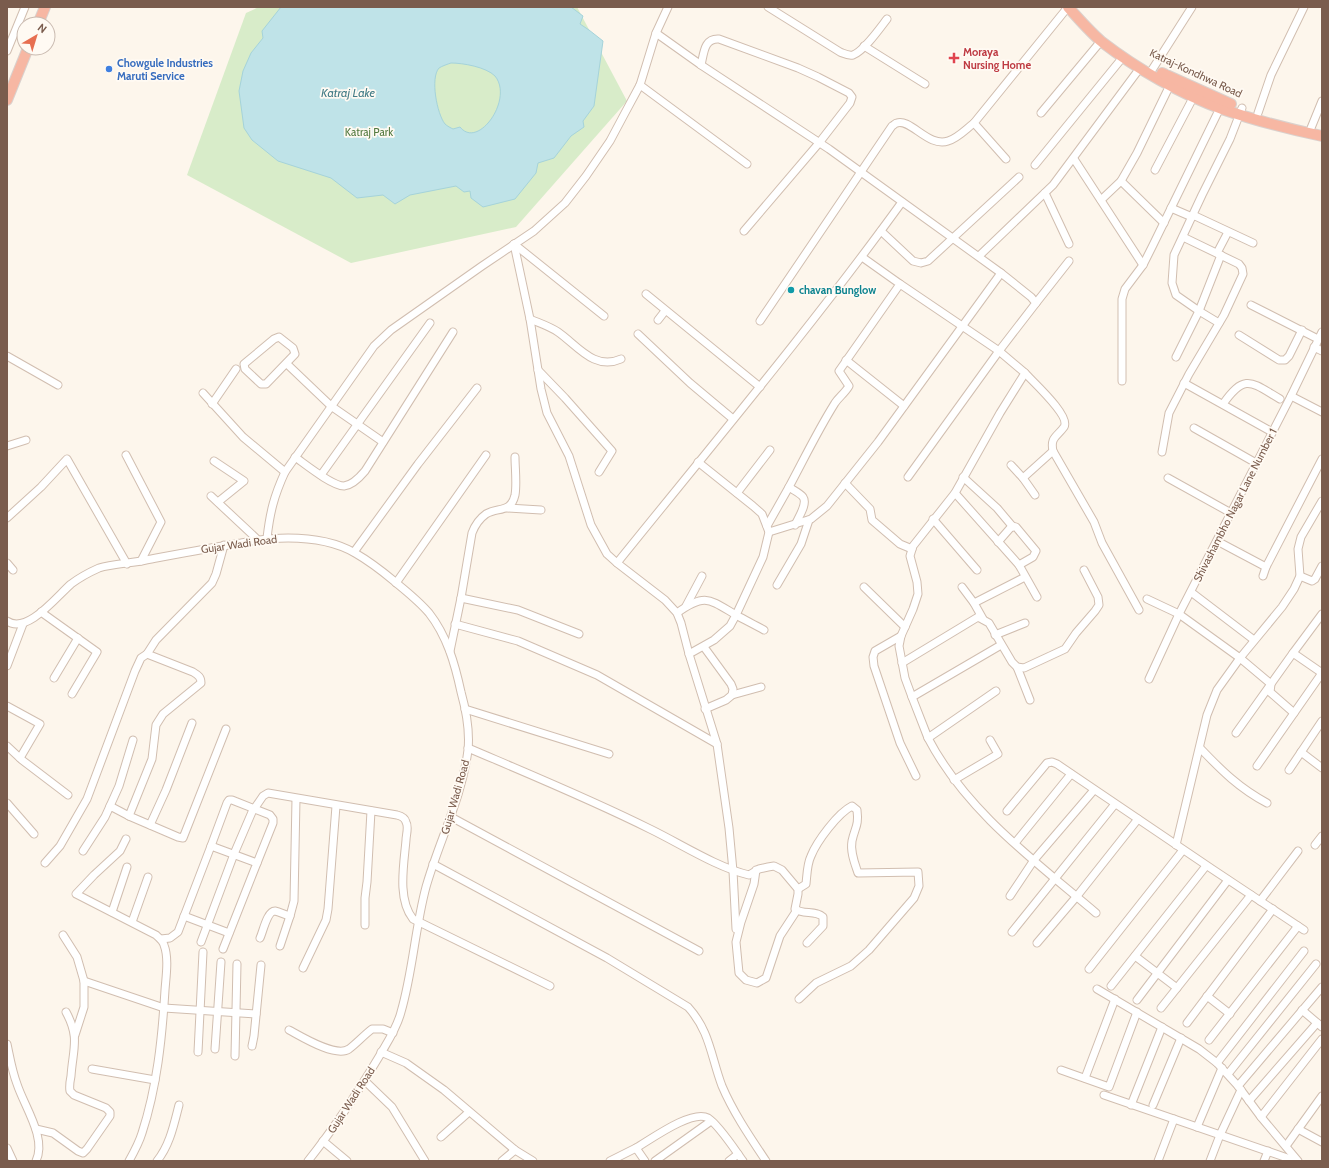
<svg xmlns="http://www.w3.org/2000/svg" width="1329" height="1168" viewBox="0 0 1329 1168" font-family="Cabin,sans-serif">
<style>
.green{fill:#d8ecc9}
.water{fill:#bfe3e8;stroke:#a5d3da;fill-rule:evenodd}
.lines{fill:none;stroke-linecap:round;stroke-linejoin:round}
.minor-casing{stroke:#d1beb0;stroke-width:9}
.highway-casing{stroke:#dad1cd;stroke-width:12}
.minor{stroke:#fff;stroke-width:7}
.highway{stroke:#f7b7a3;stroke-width:10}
.health-dot{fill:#e0444e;stroke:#fffaf3;stroke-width:1.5}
.shop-dot{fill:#3f7fe0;stroke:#fffaf3;stroke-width:1.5}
.culture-dot{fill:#0f9aa8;stroke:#fffaf3;stroke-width:1.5}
.labels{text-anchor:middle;stroke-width:3.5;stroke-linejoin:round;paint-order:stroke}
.health-label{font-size:11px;font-weight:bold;fill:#be3a42;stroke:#fffaf3;text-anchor:start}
.shop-label{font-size:11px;font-weight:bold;fill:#366cbe;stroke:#fffaf3;text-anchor:start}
.street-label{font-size:11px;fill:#7a5c4d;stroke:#fffaf3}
.park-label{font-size:11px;fill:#537a41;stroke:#fffaf3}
.culture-label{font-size:11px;font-weight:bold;fill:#0d838f;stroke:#fffaf3;text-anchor:start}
.water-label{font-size:12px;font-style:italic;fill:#437c86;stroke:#fffaf3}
</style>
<rect width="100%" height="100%" fill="#fdf6ec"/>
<path class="green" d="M259,7H577L627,101L516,227L351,263L187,175L246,13Z"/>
<path class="water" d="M281,7H571L583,16L580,24L589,30L603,41L594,106L583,121L584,127L571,136L554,158L538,163L536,173L515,199L483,207L471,198L470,191L464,192L456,186L410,195L395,204L383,195L357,198L331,178L278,161L252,140L244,128L239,91L243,71L251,53L263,38L262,31ZM451,63C463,63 486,67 495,76C514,99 478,150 460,127L453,129C451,128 447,126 445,124C437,114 430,78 439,68C442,66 448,64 451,63Z"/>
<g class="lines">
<g class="minor-casing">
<g id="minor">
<path d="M768,7L840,52C845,54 848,56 853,55C864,51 880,28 887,19"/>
<path d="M656,33L701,65L829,149L1001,273L1031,297L1036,303L999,351L1025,373L1000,413L955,493L913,546L910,556L917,582L918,594L913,609L901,636L899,646L905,678L912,697L928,738L996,691"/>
<path d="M864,46L925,84"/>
<path d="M7,51L25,7"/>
<path d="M701,65C704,53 704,38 719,39L798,68L818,77L849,93L852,97L850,103L819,143L744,231"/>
<path d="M1150,73L1192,7"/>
<path d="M640,85L747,164"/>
<path d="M1041,113L1101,41"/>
<path d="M1258,113L1271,75L1304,7"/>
<path d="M1311,128L1322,101"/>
<path d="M1006,159L974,123L1068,7"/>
<path d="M1074,159L1143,265"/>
<path d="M1035,165L1123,57"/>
<path d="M1155,170L1194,96"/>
<path d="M1045,193L1069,244"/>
<path d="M1101,200L1121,181"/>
<path d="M1171,208L1192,217"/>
<path d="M1193,215L1253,243"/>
<path d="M1164,223L1121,181L1137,153L1170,85"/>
<path d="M881,231L913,261L921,263L928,261L1019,177"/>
<path d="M514,244L530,319C539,323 549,326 558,332C577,345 594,371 621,359"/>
<path d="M514,244L604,316"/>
<path d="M1217,253L1228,232"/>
<path d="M979,256L1053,185L1140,68"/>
<path d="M900,284L999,351L908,477"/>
<path d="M646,294L760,387"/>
<path d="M1036,303L1069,261"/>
<path d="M1251,305L1318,339"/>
<path d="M530,319L541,389L547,413L569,456L591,525L607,554L617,563"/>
<path d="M658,320L665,311"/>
<path d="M760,321L892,126C894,125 895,123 897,123C910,118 929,148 948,141C958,138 966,129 974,123"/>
<path d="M1219,323L1199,311L1176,295L1172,283L1174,255L1202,195L1230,139L1242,108"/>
<path d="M638,334L690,383L733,419"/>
<path d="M1239,335L1279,360H1285L1289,356L1302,330"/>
<path d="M279,337L293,348L295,354L266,384H261L245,369L244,364L274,339Z"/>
<path d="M1314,347L1322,351"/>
<path d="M7,356L58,385"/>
<path d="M1176,357L1199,311L1221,255"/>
<path d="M846,360L904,406"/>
<path d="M287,364L331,406L383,442"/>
<path d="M538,370L565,398L612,451L599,472"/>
<path d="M1025,373C1033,382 1071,416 1064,427C1057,437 1050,437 1053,451L1094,522L1102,543L1139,610"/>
<path d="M1122,381V299L1125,289L1143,265L1153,245L1220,108"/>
<path d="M1184,383L1272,432"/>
<path d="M203,393L243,437L285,472"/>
<path d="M1291,396L1322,412"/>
<path d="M212,404L236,369"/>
<path d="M1223,404C1245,373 1251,382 1280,399"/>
<path d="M1194,428L1256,463"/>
<path d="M7,446L26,440"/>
<path d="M1162,452L1169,413L1189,374L1224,315L1243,274L1242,268L1239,264L1183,237"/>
<path d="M126,455L161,522L141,561"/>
<path d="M295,457C305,464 332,486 344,486C353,485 360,477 365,471L453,332"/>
<path d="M214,461L244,481L218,502"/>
<path d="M1011,465L1023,478L1035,495"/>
<path d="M321,475L430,323"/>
<path d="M963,477L997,508L1013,527"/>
<path d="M1023,478L1053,451"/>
<path d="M1168,478L1231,513"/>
<path d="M845,483L870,509L872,520L900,544L912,549"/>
<path d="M737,493L770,450"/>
<path d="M955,493L1019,565L1037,597"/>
<path d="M211,496L258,540"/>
<path d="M507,508L541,510"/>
<path d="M7,518L41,487L67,459L127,564"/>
<path d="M933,519L977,570"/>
<path d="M795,525C798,518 808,504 803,497C800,493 793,490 789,487C804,459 818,430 835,403C839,397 845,393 849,386L839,371L900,284L862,257"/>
<path d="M767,526L789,487"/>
<path d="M769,532L811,519L827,506L878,442L1001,273"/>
<path d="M267,538C270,512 274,496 285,472L374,346L391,330L482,266L534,231L565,203L586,176L610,141L626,111L640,85L656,33L668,7"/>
<path d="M1217,541L1266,567"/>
<path d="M998,542L1012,526L1016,527L1036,551L1033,557L1019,565"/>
<path d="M224,545L216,574L212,583L156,640L147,654L193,672C198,675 201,677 201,683L163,714L156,725L152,759L129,816L178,837L183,838L226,729"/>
<path d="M354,552L418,464L477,388"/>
<path d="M7,563L13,570"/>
<path d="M1263,576L1266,567L1322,459"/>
<path d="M1300,576L1312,581L1315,579L1322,566"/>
<path d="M396,583L486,455"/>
<path d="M777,585L801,544L809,520"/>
<path d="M864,587L905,627"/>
<path d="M962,587L974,603L983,619"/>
<path d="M1191,592L1254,640"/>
<path d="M461,598L518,610L579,634"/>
<path d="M1147,599L1179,614L1240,658L1271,684L1270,692L1294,713"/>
<path d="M974,603L1025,577"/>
<path d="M686,606L702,576"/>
<path d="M41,612L97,652L72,694"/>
<path d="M677,613C705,593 709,599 736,615C745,620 755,625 764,630"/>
<path d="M1322,614L1293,653L1322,673"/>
<path d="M7,621C27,635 57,596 71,584C79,578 90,572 99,568C112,564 133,563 146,560C178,554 209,548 241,543C257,540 272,538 288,538C310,538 336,542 355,553C369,561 382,571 394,581C406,591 419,601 429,613C447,636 455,664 461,692C466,710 470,730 468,750C462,798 439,841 426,887C415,928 413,971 401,1012C397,1028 388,1041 380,1055C358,1092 335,1127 308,1161"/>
<path d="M455,624L518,641L597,675L717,744"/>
<path d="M995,635L1025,623"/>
<path d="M901,636L875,651L873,657L874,666L900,743L916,776"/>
<path d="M704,647L731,684L733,689L732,695L726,700L705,709"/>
<path d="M450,651L461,598L472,533C475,525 479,519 486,514C498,507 511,513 515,495C517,484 515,468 515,457"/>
<path d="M689,654L714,640L730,626L736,615L763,557L769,532L762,514L753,506L698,462"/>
<path d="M902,663L978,617L989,623L1012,662L1017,667L1024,668L1065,649L1076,633L1095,611L1099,605L1098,597L1084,570"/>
<path d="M7,666L23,624"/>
<path d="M1017,667L1030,700"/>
<path d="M54,678L78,638"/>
<path d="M1149,679L1179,614L1291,396L1322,332"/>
<path d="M732,695L761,687"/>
<path d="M912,697L1001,645"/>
<path d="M7,706L40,724L20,758"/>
<path d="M465,709L609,754"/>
<path d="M1236,733L1293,653"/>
<path d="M928,738C966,811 1035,861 1096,913"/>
<path d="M7,746L22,760L68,795"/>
<path d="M468,748C529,774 590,799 650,829C681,844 716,867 749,875L759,869L768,867L774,866L782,870L798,889V894L795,909C803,915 816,910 823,917V926L807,943"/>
<path d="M1200,748C1222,771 1239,788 1267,803"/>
<path d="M1301,752L1322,768"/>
<path d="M1257,766L1322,673"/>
<path d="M1289,770L1322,721"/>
<path d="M954,780L998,754L990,740"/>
<path d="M7,803L34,834"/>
<path d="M110,806L119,786L133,740"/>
<path d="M1007,811L1047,763L1052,762L1057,764L1212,869L1304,930"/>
<path d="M451,817L699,951"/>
<path d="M150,825L166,790L192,723"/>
<path d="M126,839L120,851L94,875L76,894L156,935C159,938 163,941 164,945C169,958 166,976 165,990C162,1039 157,1087 142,1133C139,1143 134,1152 129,1161"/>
<path d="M1015,843L1071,774"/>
<path d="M1176,845L1207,715L1217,690L1240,658L1282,607L1294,589L1300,576L1298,549L1301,537L1322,501"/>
<path d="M1315,845L1322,836"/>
<path d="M211,846L227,803L229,800H232L270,815L273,819V823L257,863"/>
<path d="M83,851L105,817L110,806L129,816"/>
<path d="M45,863L60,846L87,799L135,671L141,658L147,654"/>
<path d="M433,864L607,958L688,1007C710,1031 711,1057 722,1086C733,1112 750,1137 766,1161"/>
<path d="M756,870L754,884L741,922L736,942L739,973L746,980L757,983L766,978L780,936L797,910"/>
<path d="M798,889L806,884C807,875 807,864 811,856C817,841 838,813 852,806L857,810C859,826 855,827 852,841C850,852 855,864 858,873L918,872L919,886L914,898L869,950L851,966L816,983L799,999"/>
<path d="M1010,896L1034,860L1094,790"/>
<path d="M1260,901L1298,851"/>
<path d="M112,912L127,867"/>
<path d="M184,916L229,933"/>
<path d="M132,922L148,877"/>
<path d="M365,925V898L367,882L371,811"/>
<path d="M736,929L733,871L729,828L717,744L689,654L681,623L677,613L665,600L617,563C713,444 812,326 902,202"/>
<path d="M1012,932L1115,804"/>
<path d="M63,935L77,957L84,981V1007L75,1035"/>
<path d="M260,938C263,932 267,911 275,911C280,912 285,915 290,916"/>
<path d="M161,939L170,938L178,932L211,846L257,863L223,949"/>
<path d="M201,942L234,854L252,812L263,796L268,793L397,815C401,816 405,818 406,822C409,827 406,835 406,840C404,864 397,899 413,919L550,986"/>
<path d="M1037,943L1077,896L1138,819"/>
<path d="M280,946L290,916L294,901L296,799"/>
<path d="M1135,956L1177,988"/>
<path d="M303,968L326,920L328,909L336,806"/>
<path d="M1089,969L1183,850"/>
<path d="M84,981L164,1008L256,1014"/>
<path d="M1111,986L1206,866"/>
<path d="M1097,989L1199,1049L1217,1063L1238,1086L1261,1117L1298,1161"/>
<path d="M1207,996L1230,1014"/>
<path d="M1137,1000L1228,880"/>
<path d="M1161,1008L1251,895"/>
<path d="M1302,1010L1322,1027"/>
<path d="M1187,1023L1273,909"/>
<path d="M289,1030C302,1037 336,1058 349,1049C357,1043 364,1035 372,1029H383L393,1033"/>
<path d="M1209,1040L1298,926"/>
<path d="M7,1044C10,1058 12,1071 17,1084C24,1106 47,1138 36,1161"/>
<path d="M252,1046L254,1036L261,965"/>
<path d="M215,1049L221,962"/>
<path d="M198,1052L203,952"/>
<path d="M381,1052L406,1063L444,1090L515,1150L533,1161"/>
<path d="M235,1056L237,964"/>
<path d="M1217,1063L1304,951"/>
<path d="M92,1069L155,1080"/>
<path d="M1061,1070L1109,1087L1137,1012"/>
<path d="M1228,1074L1316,964"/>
<path d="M1085,1078L1115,999"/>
<path d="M365,1081L392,1107L425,1161"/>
<path d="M1238,1086L1322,987"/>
<path d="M1104,1095L1296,1161"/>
<path d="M1249,1101L1317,1023"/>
<path d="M1131,1105L1162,1027"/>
<path d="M1153,1105L1181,1038"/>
<path d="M1261,1117L1322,1039"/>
<path d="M1197,1127L1222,1068"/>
<path d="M36,1129L53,1133L78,1151L83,1153L87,1149L110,1116V1112L106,1108L74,1095L70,1091C69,1086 70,1081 71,1076C73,1048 80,1038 66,1012"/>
<path d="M1298,1129L1322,1142"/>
<path d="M441,1137L469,1112"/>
<path d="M323,1141L347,1161"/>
<path d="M1286,1146L1322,1096"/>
<path d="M7,1148L13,1161"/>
<path d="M636,1148C650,1140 692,1109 708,1118C719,1125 735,1150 743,1161"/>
<path d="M157,1161C170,1145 174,1124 179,1105"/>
<path d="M502,1161L515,1150"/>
<path d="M610,1161L636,1148L645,1161"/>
<path d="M655,1161L711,1121"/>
<path d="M729,1161L738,1154"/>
<path d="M1158,1161L1174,1119"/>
<path d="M1210,1161L1220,1135L1241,1090"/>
<path d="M1264,1161L1268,1151"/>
</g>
</g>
<g class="highway-casing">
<g id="highway">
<path d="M1068,7C1079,19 1090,32 1102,42C1137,69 1181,94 1222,109C1254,120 1289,129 1322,136"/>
<path d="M38,24L45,7"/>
<path d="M1162,73L1231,104"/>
<path d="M7,100L28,48"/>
</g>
</g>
<use href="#minor" class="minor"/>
<use href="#highway" class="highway"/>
</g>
<path class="health-dot" d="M952 52h4v4h4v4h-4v4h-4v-4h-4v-4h4z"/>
<circle class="shop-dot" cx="109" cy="69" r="4"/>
<circle class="culture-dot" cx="791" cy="290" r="4"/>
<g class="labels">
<g class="health-label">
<text x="963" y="56">Moraya<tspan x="963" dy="13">Nursing Home</tspan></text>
</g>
<g class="shop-label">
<text x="117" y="67">Chowgule Industries<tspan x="117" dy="13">Maruti Service</tspan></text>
</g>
<g class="street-label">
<text transform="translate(1196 73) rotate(25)" y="4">Katraj-Kondhwa Road</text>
<text transform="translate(1235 505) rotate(-63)" y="4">Shivashambho Nagar Lane Number 1</text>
<text transform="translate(239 544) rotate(-8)" y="4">Gujar Wadi Road</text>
<text transform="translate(455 797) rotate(-74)" y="4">Gujar Wadi Road</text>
<text transform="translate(351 1100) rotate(-57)" y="4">Gujar Wadi Road</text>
</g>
<g class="park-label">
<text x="369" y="136">Katraj Park</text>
</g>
<g class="culture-label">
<text x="799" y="294">chavan Bunglow</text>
</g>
<g class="water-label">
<text x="348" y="97">Katraj Lake</text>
</g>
</g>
<rect width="1329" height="1168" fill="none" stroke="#7a5c4d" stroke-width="16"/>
<g transform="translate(36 36) rotate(38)"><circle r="19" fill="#fffaf3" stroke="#cabbb1"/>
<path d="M0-3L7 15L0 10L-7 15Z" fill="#e76f51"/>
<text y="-6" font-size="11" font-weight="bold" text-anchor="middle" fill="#7a5c4d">N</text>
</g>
</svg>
